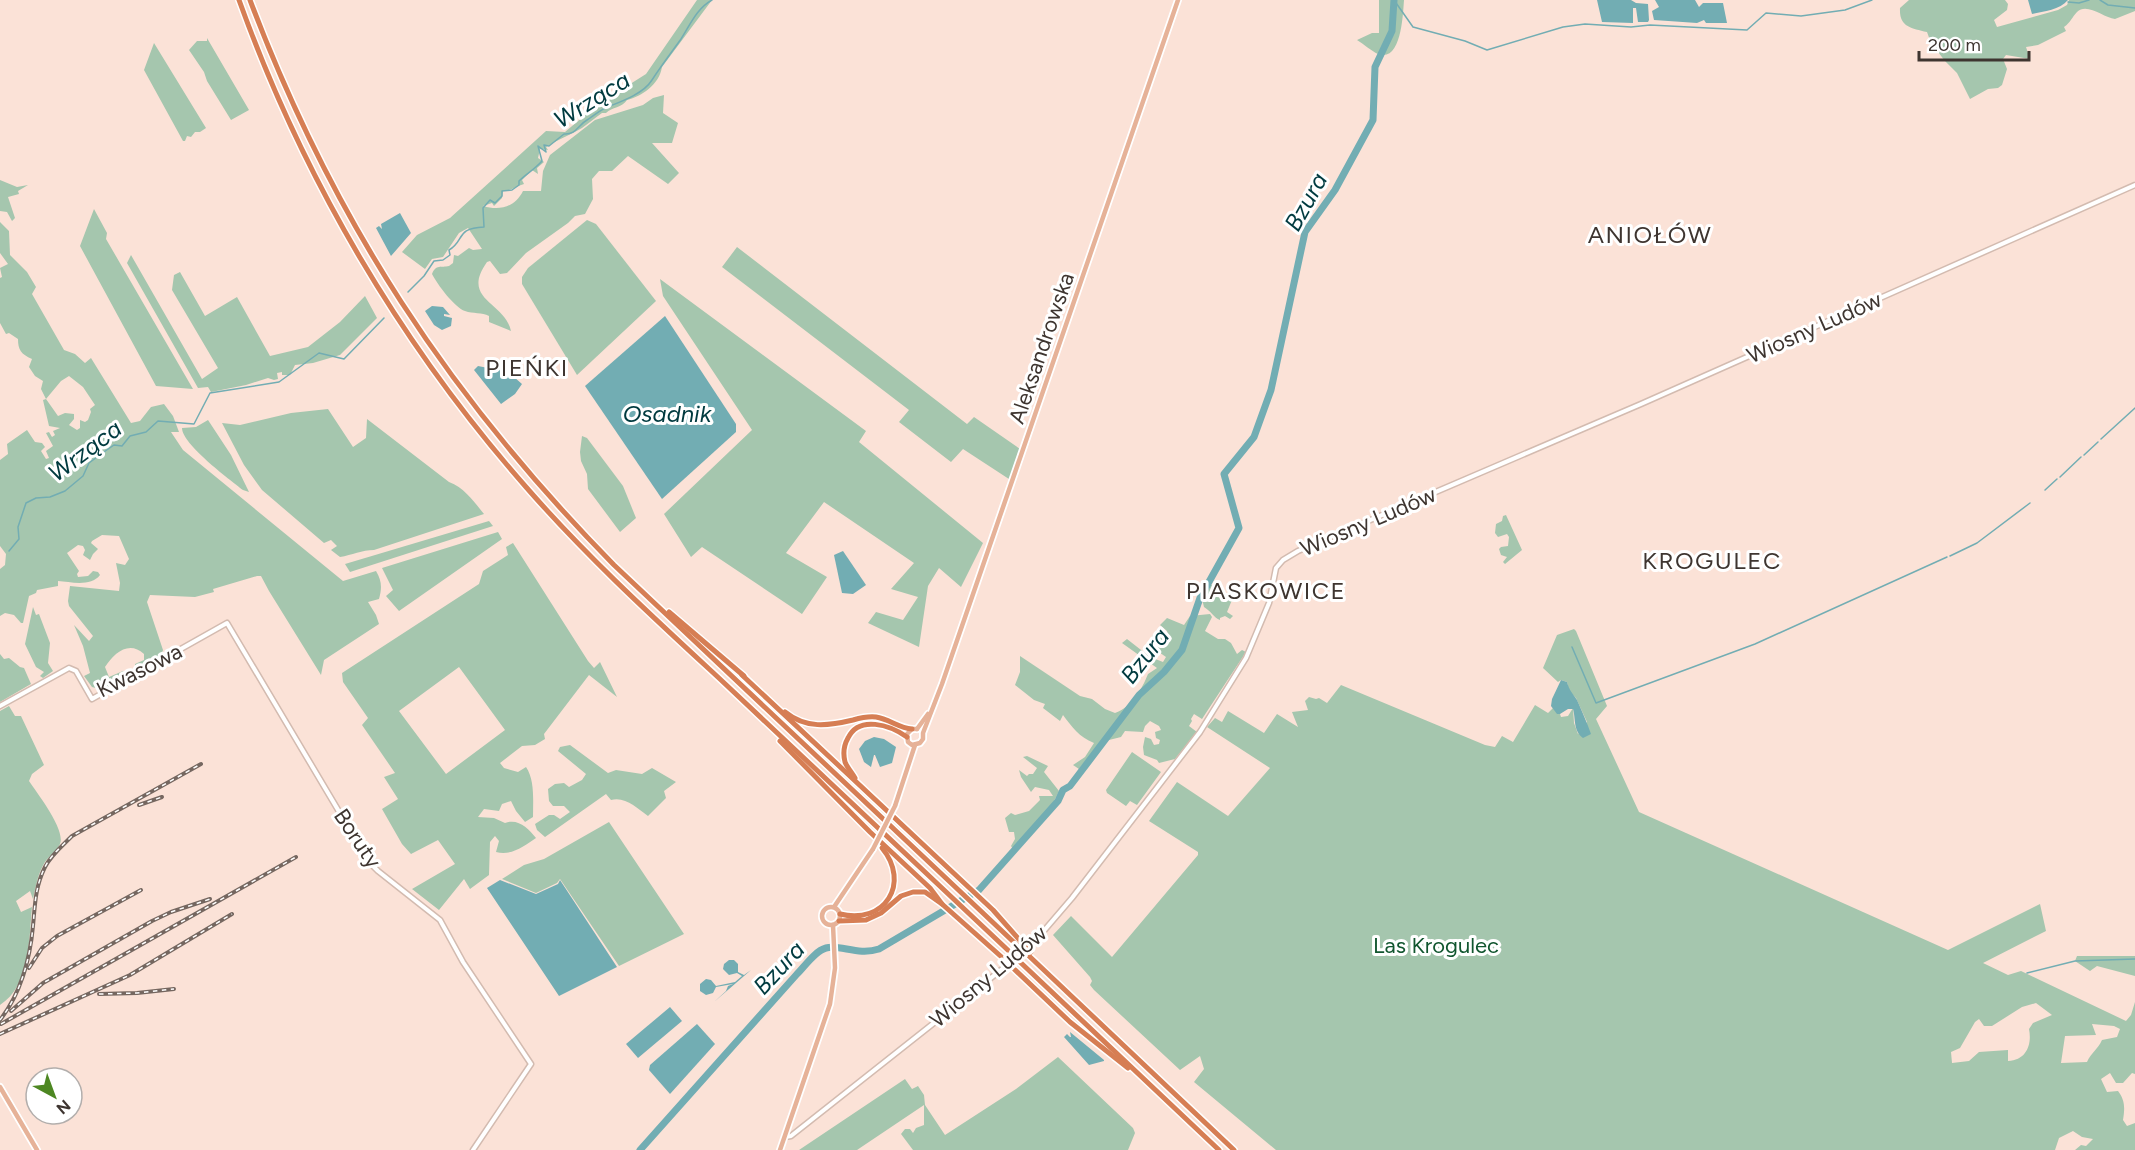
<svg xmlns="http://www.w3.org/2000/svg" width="2135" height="1150" viewBox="0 0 2135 1150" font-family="Figtree,sans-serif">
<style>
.green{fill:#a5c6ae;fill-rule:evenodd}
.water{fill:#72adb3}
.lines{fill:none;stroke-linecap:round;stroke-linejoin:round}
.stream{stroke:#72adb3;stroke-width:1.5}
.river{stroke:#72adb3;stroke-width:7}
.minor-casing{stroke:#d3bbb0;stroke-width:7}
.major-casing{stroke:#fff;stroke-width:8}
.highway-casing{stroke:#fff;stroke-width:8}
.minor{stroke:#fff;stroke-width:4}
.major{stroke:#e6b298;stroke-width:4.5}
.highway{stroke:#d67e54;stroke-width:5}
.rail-casing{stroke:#756760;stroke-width:4}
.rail{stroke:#fff;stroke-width:1.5;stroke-dasharray:4.5;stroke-linecap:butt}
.major-bridge-casing{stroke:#fff;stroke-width:8;stroke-linecap:butt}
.highway-bridge-casing{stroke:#fff;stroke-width:8;stroke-linecap:butt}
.major-bridge{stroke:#e6b298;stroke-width:4.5}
.highway-bridge{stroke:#d67e54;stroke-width:5}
.labels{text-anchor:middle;stroke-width:6;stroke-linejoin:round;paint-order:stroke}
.street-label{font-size:22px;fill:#3e3530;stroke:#fff}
.park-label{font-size:22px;fill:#11562f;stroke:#fff}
.water-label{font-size:24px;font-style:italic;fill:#003a3f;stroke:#fff}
.neighbourhood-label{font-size:24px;letter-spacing:1.5px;fill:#3e3530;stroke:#fff}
</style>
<rect width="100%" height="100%" fill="#fbe2d7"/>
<g class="green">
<path d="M697,0H712L662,67C659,85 642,96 627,100C622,108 612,107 606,113H602C595,118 589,123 582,128C570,135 557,140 546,147L548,150L540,149L538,158L544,162L537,168L538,174L532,170L522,180L524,184C516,186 511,191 503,191L502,198L494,206L492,203L483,206C500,211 515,207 523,191H541L543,171L550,155L595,120L643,105L653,98L664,95L663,113L678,123L672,143H652L679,173L668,184L628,156L612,171H599L592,179L593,199L585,214L575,216L568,223L526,253L507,273L500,274L490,261L487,262C460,300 505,302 511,331L489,322V316C482,312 473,314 465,311C455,308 437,284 432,274C436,264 441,268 449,266L453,263L454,255L458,256L469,248L473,250L482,249L468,228L459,233L443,257L432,259L425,269L402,252L417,235L450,218L546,131L565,132L597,105L646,74Z"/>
<path d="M1379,0H1404C1403,12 1402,63 1378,54C1371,51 1364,44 1357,40L1372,33H1379Z"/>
<path d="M1909,0H2005L2008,4L2007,10L1994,20L1997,27L2058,10L2067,5L2069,0H2135V11L2115,19C2104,18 2087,2 2077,12C2072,17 2071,22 2064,27L2066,31L2038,45L2026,47L2030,59L2006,55L2003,59L2007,69L2002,85L1998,88L1988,89L1970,99L1957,73L1945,61L1931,43L1927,32C1911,28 1899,27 1900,8Z"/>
<path d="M207,38L249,110L231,120L207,81L204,72L189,50L197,41H207Z"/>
<path d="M154,43L206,128L200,132H195L191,137L187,136L185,141H183L144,70Z"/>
<path d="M0,180L17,187L28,185L18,191L19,194L8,197L15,218L12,221L7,212L0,211Z"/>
<path d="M94,209L107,233L106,239L193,389L156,386L80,246Z"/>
<path d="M587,220L596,224L656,301L577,375L522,284V277L528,268Z"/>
<path d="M0,222L9,231L10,255L27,272L36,287L32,294L64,350L75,354L85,363L91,358L131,423L140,421L151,407L164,404L173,416L179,432H171L183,450L343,581L376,571C382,581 382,588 379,599L368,602L376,615L379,624L324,660L321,675L269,591L261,576H257L213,589L214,592L195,597L150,595L147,602L163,650L161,657L135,671V664L144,660V654C129,640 114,653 105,667L109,677L123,671L128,676L103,690L92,687L84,676L90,673L83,646L74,625L89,641L93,636L69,606L68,601L70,586L119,591L120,583L116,563L125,565L129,559L119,536L102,535L92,541L91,543L98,549L93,554L90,560L83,555L85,550L83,546L78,545L67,553L79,571L77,574L78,577L88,576L93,571L98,572L100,575C91,587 71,582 58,581V586L37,590L36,593L29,596L23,623H21L14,615L5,613L0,616V569L5,565L6,554L0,546V460L8,454L7,444L27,430L35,442L42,443L45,447L41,451L46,459L49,458L46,451L53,446L46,433L49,432L52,437L55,435L53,431L60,428L49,426C47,417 45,409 43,400L46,399L41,389L43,381L35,376L29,367L32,359C21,354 18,350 18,339L9,333L6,334L0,323V278L2,277L0,268L8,264L0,253ZM69,376L83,387L95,405L90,409L91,412L88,420L85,422L80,420V428L77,430L69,425L74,419V414L65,413L58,416L46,399L61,381Z"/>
<path d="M737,247L967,424L974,417L1023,451L1012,481L963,449L951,462L899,422L909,410L722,267Z"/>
<path d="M131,255L202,379L218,368L172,290L174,275L180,272L205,316L237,297L270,356L308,347L340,322L365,296L377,318L340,355L313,363L295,365L290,375H282V372L277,373L278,379L274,380L268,378L246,385L211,392L208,387L198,388L127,263Z"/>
<path d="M660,279L866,431L859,442L983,543L961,587L939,568L928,586L919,647L868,623L876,612L903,620L918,597L891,589L914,563L824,502L786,553L827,577L802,614L702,547L691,557L664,514L752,430L663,296Z"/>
<path d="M328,409L353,447L366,438L367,419L449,482C465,488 474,502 484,514L374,550C362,550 352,555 340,557L331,550L337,546L331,540L324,543L262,490L244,465L222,423L240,425L291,413Z"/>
<path d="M208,420L231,455L249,492L243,490C229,479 182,444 182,428L196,427Z"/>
<path d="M582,436L587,438L623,486L636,518L620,532L588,489L587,474L581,461L580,452Z"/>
<path d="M1506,515L1522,550L1505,564L1503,562L1507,557L1501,555L1499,549L1501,547L1508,546L1509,537L1507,534L1498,537L1495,533L1496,524L1502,521L1503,516Z"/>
<path d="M489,521L493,526L350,572L345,564Z"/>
<path d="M498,532L502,539L399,611L386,596L393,590L382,568Z"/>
<path d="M513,543L588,661L594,668L600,662L617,697L589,675L544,734L545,739L535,745L522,746L500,763L504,768L518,772L526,767C535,780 533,801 533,817L525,822L516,811L511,801L502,804L499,811L484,809L478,817L494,818L505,823C518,818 528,828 536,838C524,846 512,856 496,852L499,841L495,836L490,842L489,875L470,889L464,879L439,910L412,889L455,864L438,840L411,854L402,844L382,809L398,799L384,777L395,773L362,725L368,718L343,682L342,673L479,584L483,571L508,555L506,547ZM459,667L505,730L446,774L399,711Z"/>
<path d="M1210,585H1214L1212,592L1217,597L1232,600L1227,612L1233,616L1230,619L1225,616L1220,618V620C1214,618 1211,611 1204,607L1202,599Z"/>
<path d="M33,607L36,615L39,614L50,643L48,663L53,671L43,678L40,676L44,672L36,667L25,644Z"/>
<path d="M1210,614L1212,617L1205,631L1218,639H1225L1231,643L1237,654L1242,650L1246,652L1202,719L1194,714L1191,719L1192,721L1189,726L1197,732L1175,759L1159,763L1157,760L1144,755L1143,747L1145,737L1151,739L1154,745L1159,744L1160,740L1156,738L1155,732L1161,730L1159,726L1150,721L1145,726L1143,732L1125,731L1121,737L1109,740L1107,734L1079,769L1073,765L1085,757L1094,743C1079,737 1072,727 1063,715L1060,721L1043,708L1045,704L1034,700L1015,685L1020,672V656L1080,696L1092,699L1105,709L1115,713C1132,707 1142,689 1148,674L1157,668L1122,643L1127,639L1150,657L1163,662L1166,657L1153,648L1150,641L1153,635L1159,638L1168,636L1167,631L1160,625L1167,618L1184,625L1190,616Z"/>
<path d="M1574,629L1576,631L1607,706L1596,719L1639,812L1948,950L2040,904L2046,931L1983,963L2008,975L2021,971L2126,1021L2131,1015L2135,1002V1074L2132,1073L2123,1083H2116L2110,1073L2101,1079L2107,1092L2118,1091C2125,1100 2125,1108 2123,1120L2127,1126L2135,1123V1150H2075L2081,1145L2086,1146L2093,1139L2082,1137L2073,1131L2059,1138L2055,1150H1276L1194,1082L1204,1069L1200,1056L1180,1070L1094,990L1090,985L1092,981L1090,977L1053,935L1071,916L1112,957L1198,855V852L1149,821L1177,782L1228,816L1270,768L1207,727L1215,718L1222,722L1228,711L1264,733L1277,714L1298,727L1292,712L1308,710L1305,701L1309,697L1316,699L1319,698L1327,703L1341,685L1485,745L1495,747L1502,736L1513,742L1535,705L1548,713L1553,708L1560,714L1561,717L1568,716L1573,708L1574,723L1578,734L1587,722L1576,698L1569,691L1567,682L1561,680L1558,682L1543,668L1557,635ZM2036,1003L2052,1015L2033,1023L2029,1029C2032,1044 2027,1060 2008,1061V1050L1979,1052L1969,1061L1952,1063L1951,1052L1960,1048L1975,1022L1979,1019L1984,1026H1992L2022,1007ZM2092,1024L2114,1026L2120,1029L2117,1037L2102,1040C2098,1049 2091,1053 2087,1062L2061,1063L2065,1036L2096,1035Z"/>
<path d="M0,654L4,659L9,658L20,667L24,668L31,684L0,702Z"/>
<path d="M9,706L15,716H21L44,765L32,774L29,781C37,793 66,830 60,844C57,851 49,856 45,862C38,873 36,886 33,899L30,891L16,901L21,912L32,907C29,939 30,986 0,1005V711Z"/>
<path d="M570,745L608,773L616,770L642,774L652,768L676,782L664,791L666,798L648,816C637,808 625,796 611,800L606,794L545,837L537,830L535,824L549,815H554L560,819L570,812L564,806H553L549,801L548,789L555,784L564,783L569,787L582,780L586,774L558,751L560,747Z"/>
<path d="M1132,752L1161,772L1137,805L1130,801L1126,806L1107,793L1106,790Z"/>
<path d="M1027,756L1048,766L1044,772L1059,791L1052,805L1013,849L1011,846L1015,839L1014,832H1009L1005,818L1011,813L1015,815L1029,811L1040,800L1039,796H1053L1049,790L1035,787L1031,792L1021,777L1019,770L1027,776L1029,774H1033L1037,768L1023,757Z"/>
<path d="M609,822L684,934L619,966L560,879L557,883L536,893L502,879L524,865L544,859Z"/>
<path d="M2077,956H2135V976L2097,966L2090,971L2075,961Z"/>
<path d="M1058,1057L1133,1128L1135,1133L1128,1150H913L901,1134L905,1129H910L913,1133L916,1128L924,1125V1105L857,1150H799L905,1079L912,1089L918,1086L924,1095L925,1105L945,1135L1016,1089Z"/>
</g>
<g class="water">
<path d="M1597,0H1631L1636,3L1648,4L1649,20L1648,22H1638L1636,8H1633V23L1602,22Z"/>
<path d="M1655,0H1695L1699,7L1703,3H1723L1727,23H1706L1704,20L1697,23L1654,20L1652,11L1659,7Z"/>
<path d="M2028,0H2068C2060,10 2044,11 2032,14Z"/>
<path d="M400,213L411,233L391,256L376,228L379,226L382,229L381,224Z"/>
<path d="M432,306L443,307L450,315L444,314V316L452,318L451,326L442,330L434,325L425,311Z"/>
<path d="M665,316L736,424V432L662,499L585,386Z"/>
<path d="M478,366L488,368L489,366L507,371L522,384L515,394L501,404L474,370Z"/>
<path d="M843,551L866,585L853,594L842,593L834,555Z"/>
<path d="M1561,680L1567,682C1569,690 1573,694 1577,700C1582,711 1587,723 1591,734L1583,738C1573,730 1576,720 1573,709H1568L1560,714H1557L1551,706L1552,699Z"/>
<path d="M874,737L884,739L896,747L892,763L880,767L875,755H874L871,767L864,762L859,749L865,741Z"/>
<path d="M500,880L536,894L558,884L560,880L617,967L559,996L487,888Z"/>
<path d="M729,960H734L738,964V972L744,975L751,970L714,1002L726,991L728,986L733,984L716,987L713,993L706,995L700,991V984L706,979L711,980L716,986L735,982L742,976L737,973L729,975L723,969L724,964Z"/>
<path d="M670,1007L682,1021L638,1058L626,1044Z"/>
<path d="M697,1024L715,1044L670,1094L649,1070L650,1065Z"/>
<path d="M1070,1032L1104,1060V1061L1089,1065L1064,1037L1067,1034L1070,1037H1071Z"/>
</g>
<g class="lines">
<g class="stream">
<path d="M1394,0L1413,27L1465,41L1487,50L1563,27L1585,24L1631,27L1650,25L1747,30L1766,13L1801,16L1845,10L1872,0"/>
<path d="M2100,0L2108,5L2135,8"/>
<path d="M2068,2L2079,3L2089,0"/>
<path d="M408,292L424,276L434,261L443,260L450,255L449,250C465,241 455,228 484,227L483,208L490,200L495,203L502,196V191L512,190L519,185V181C527,173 534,170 542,161L538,146L546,152L544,145L549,146L564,134C576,135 578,125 587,120C594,116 602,108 610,106C623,101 644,93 652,80C661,66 671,53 681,39C690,25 697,8 712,0"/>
<path d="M2101,439L2135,408"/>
<path d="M2084,455L2098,442"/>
<path d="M2060,477L2081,457"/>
<path d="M2045,490L2057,479"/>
<path d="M9,551L19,539L18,527L26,503L36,498L50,497L65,491L83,476L89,463L101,454L114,445L122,446L130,436L146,432L158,421L194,424L210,393L279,382L319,353L344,359L384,318"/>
<path d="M1950,556L1977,543L2030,503"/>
<path d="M1572,647L1596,703L1755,644L1947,557"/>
<path d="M2027,973L2075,961L2135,959"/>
</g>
<path class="river" d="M640,1150L797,974C805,966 815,951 826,948C840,944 858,956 879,949L979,890L1058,801L1063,790L1070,786L1139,695L1164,672L1182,650L1200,598L1239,528L1224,474L1254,437L1271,390L1305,232L1335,190L1373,120L1375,67L1392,31L1394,0"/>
<g class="minor-casing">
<g id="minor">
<path d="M0,706L69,668L76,671L92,699L227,623L369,862L378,871L440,920L463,962L531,1064L473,1150"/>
<path d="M785,1137L791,1136L1030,947L1072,898L1200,732L1246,658L1269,603L1276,568L1283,560L1298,551L1641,404L2135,185"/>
</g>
</g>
<g class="major-casing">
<g id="major">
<path d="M917,729H912L907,734L908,742L912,745L920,743L923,739V733L942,684L1178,0"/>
<path d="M917,729L928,714"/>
<path d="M895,806L915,745"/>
<circle cx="831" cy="916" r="9"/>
<path d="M834,907L873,849"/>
<path d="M0,1087L37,1150"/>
<path d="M780,1150L830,1004L835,968L833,925"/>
</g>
</g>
<g class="highway-casing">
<g id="highway">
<path d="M239,0C303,178 401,345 526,487C586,556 654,618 721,680C818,772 915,863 1012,954"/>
<path d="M250,0C333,220 449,397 614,565L1020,948"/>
<path d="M669,612L744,676"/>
<path d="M742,675L993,910L1024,945"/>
<path d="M785,712C806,729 828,726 853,720C860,718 868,716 876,717C889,719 899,728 912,729"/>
<path d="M780,741L870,832L930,888L942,904"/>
<path d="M855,778C852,773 847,767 845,762C843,754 844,745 848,738C859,715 890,725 907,737"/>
<path d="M840,914C885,925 911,883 882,848"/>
<path d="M839,921L866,920L881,913L901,896L913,892H925L942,904L1005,960"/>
<path d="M1028,955L1234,1150"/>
<path d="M1019,961L1219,1150"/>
<path d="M1012,967L1070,1022L1128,1068"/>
</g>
</g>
<use href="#minor" class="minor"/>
<use href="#major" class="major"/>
<use href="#highway" class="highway"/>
<g class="rail-casing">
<g id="rail">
<path d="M139,805L162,797"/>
<path d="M29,968L42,948L57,936L141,890"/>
<path d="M99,994L137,993L174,989"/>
<path d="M11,1011L43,983L152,921L171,912L210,899"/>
<path d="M0,1020C21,993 30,959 33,926C35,905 35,887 45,867C51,855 62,846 72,836L201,764"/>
<path d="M1,1024L296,857"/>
<path d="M0,1034L130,975L232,914"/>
</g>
</g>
<use href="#rail" class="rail"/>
<g class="major-bridge-casing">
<path id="major-bridge" d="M873,849L895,806"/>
</g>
<g class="highway-bridge-casing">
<g id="highway-bridge">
<path d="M1024,945L1031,952"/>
<path d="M1020,948L1028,955"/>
<path d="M1012,954L1019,961"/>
<path d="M1005,960L1012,967"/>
</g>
</g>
<use href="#major-bridge" class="major-bridge"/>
<use href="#highway-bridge" class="highway-bridge"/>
</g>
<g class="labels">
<g class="street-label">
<text transform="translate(1814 327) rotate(-24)" y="8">Wiosny Ludów</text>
<text transform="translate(1041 348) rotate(-71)" y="8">Aleksandrowska</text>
<text transform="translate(1368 521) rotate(-23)" y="8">Wiosny Ludów</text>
<text transform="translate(139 670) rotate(-27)" y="8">Kwasowa</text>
<text transform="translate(358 838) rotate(56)" y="8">Boruty</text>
<text transform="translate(988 976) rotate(-40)" y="8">Wiosny Ludów</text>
</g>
<g class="park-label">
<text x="1436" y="953">Las Krogulec</text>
</g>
<g class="water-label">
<text transform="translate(592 100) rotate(-32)" y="8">Wrząca</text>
<text transform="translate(1306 202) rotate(-61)" y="8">Bzura</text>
<text x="667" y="422">Osadnik</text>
<text transform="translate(85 451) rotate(-37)" y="8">Wrząca</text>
<text transform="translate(1145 656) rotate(-52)" y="8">Bzura</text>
<text transform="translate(779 968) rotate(-47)" y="8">Bzura</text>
</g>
<g class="neighbourhood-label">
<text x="1650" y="243">ANIOŁÓW</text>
<text x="527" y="376">PIEŃKI</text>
<text x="1712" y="569">KROGULEC</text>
<text x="1266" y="599">PIASKOWICE</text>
</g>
</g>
<g transform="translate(54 1096) rotate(139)"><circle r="28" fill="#ffffff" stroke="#b2aeac" stroke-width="1.5"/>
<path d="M0-4.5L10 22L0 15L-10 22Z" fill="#4d8722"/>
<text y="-9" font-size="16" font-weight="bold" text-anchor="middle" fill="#3e3530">N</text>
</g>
<path d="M1919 51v9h110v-9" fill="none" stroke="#3e3530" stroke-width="3"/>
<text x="1928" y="51" font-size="18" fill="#3e3530" stroke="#ffffff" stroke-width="4.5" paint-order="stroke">200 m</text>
</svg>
